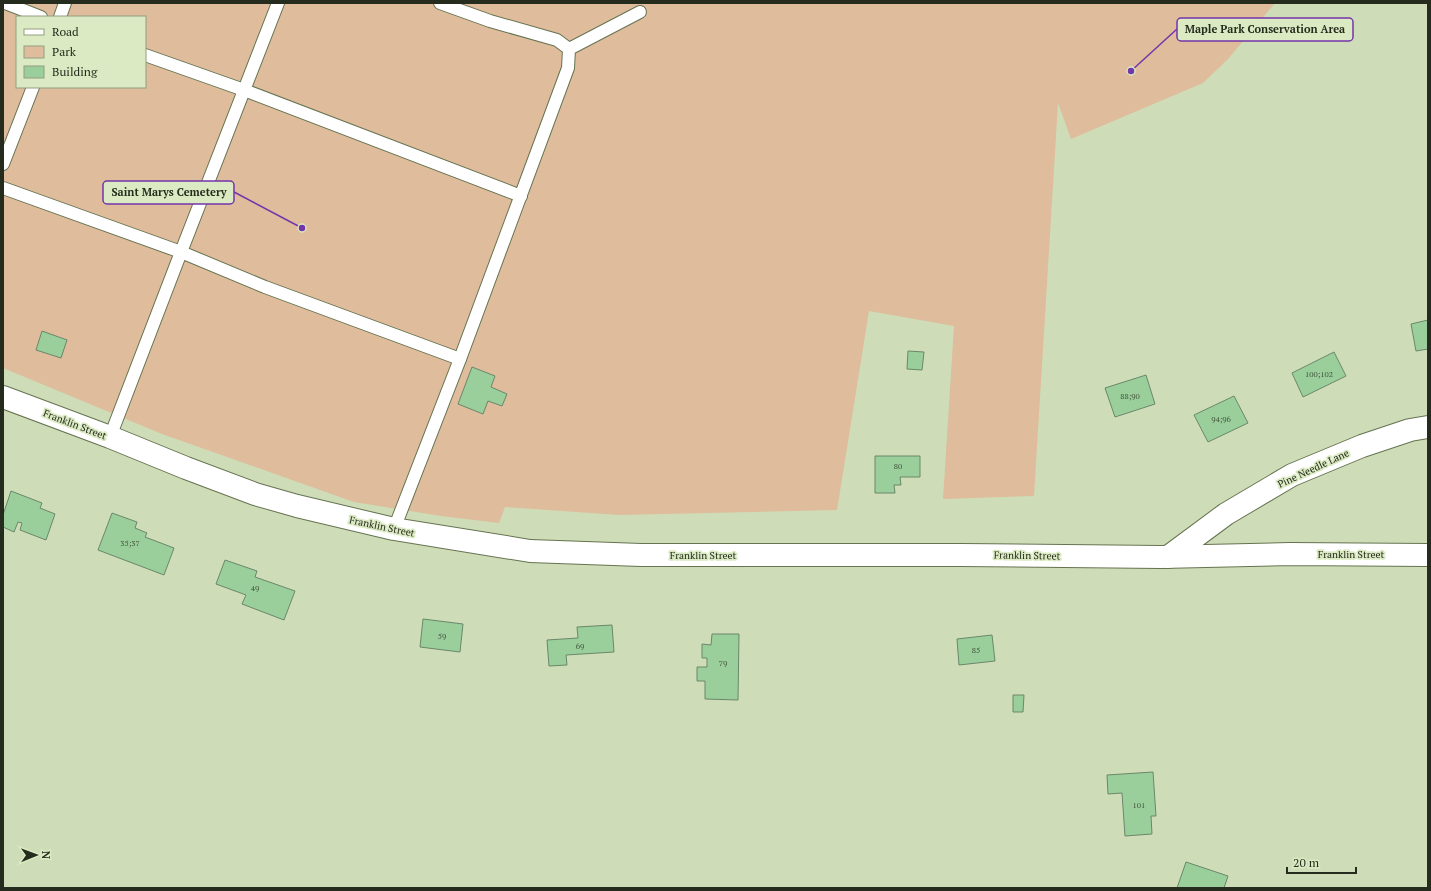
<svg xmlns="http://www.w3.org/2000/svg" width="1431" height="891" viewBox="0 0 1431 891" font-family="'PT Serif',serif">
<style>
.green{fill:#debc9c;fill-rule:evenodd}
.building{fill:#9acf9c;stroke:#6a876b}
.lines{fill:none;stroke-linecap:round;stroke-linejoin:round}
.service-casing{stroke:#667351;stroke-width:14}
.minor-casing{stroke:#667351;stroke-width:24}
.tertiary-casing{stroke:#667351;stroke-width:24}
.service{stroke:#fff;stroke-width:12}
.minor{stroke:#fff;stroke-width:22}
.tertiary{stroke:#fff;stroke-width:22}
.labels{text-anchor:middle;stroke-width:3.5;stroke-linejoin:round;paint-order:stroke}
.number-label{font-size:8px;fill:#43553d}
.street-label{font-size:10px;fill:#262c1d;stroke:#dbeac3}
.leader{fill:none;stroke:#7435aa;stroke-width:1.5}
.callout-dot{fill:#7435aa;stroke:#dbeac3;stroke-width:1.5}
.callout{fill:#dbeac3;stroke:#7435aa;stroke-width:1.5}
.callout-label{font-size:11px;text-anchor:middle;font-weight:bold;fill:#262c1d}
</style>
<rect width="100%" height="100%" fill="#ceddb7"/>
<path class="green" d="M3,3H1275L1228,59L1203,83L1071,139L1058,103L1034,496L943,499L954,326L869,311L837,510L619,515L505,507L499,523L441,516L354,502L162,434L3,368ZM17,17H145V87H17Z"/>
<g class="building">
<path d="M1428,320V349L1416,351L1411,324Z"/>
<path d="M42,331L67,340L61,358L36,350Z"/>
<path d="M908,351L924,352L922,370L907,369Z"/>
<path d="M1334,352L1346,376L1303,397L1292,373Z"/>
<path d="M472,367L495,376L491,387L507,394L502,406L488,401L483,414L458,404Z"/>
<path d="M1146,375L1155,404L1115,417L1105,388Z"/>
<path d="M1234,396L1248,423L1208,442L1194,415Z"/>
<path d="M875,456H920V477H900L901,485H894L895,493H875Z"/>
<path d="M11,491L42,503L40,508L55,514L46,540L20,530L22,523L18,522L14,532L3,527V515Z"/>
<path d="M112,513L137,522L135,528L147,533L145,537L174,548L164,575L98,550Z"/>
<path d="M225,560L257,571L255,577L295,591L284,620L242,604L246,595L216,584Z"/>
<path d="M423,619L463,624L460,652L420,647Z"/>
<path d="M612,625L614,652L566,655L567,665L549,666L547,640L578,638L577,627Z"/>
<path d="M712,634H739L738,700L705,699V681H697V667H707V658H702V644L711,645Z"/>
<path d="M992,635L995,661L959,665L957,639Z"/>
<path d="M1013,695H1024L1023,712H1013Z"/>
<path d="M1153,772L1156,816H1151L1152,834L1125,836L1122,793L1108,794L1107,775Z"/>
<path d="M1186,862L1228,876L1224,888H1177Z"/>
</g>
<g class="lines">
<g class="service-casing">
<g id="service">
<path d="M5,3L41,17"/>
<path d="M278,3L181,252L265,287L460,359"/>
<path d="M60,17L65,3"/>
<path d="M569,49L640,12"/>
<path d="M145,55L244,90L521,196"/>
<path d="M3,164L33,87"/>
<path d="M3,188L181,252L110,437"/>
<path d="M394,529L460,359L568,68L569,49L557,40L490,21L440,3"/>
</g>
</g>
<g class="minor-casing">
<path id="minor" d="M1168,557L1226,514L1292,475L1362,446L1410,430L1428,427"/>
</g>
<g class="tertiary-casing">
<path id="tertiary" d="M3,397L110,437L186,468L255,494L297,506L394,529L530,551L641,555H961L1161,557L1290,554L1428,555"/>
</g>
<use href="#service" class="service"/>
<use href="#minor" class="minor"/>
<use href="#tertiary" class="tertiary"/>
</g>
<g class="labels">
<g class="number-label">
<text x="1319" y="377">100;102</text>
<text x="1130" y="399">88;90</text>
<text x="1221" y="422">94;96</text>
<text x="898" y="469">80</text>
<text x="130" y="546">35;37</text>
<text x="255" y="591">49</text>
<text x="442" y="639">59</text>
<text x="580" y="649">69</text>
<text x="976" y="653">85</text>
<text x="723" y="666">79</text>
<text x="1139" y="808">101</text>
</g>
<g class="street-label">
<text transform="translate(75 424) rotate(21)" y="4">Franklin Street</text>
<text transform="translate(1313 468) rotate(-25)" y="4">Pine Needle Lane</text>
<text transform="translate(382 526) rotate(12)" y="4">Franklin Street</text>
<text x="1351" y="558">Franklin Street</text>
<text x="703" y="559">Franklin Street</text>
<text transform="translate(1027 555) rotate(1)" y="4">Franklin Street</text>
</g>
</g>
<path class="leader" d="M1131 71L1177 29M302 228L234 192"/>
<g class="callout-dot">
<circle cx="1131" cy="71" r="4"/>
<circle cx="302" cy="228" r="4"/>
</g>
<g class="callout">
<rect x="1177" y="18" width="176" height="23" rx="4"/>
<rect x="103" y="181" width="131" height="23" rx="4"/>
</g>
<g class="callout-label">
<text x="1265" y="33">Maple Park Conservation Area</text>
<text x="169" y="196">Saint Marys Cemetery</text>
</g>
<rect width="1431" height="891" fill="none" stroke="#262c1d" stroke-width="8"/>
<rect x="16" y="16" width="130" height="72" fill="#dbeac3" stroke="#939e81"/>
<rect x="24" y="29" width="20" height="6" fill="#ffffff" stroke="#939e81"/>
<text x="52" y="36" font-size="12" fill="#262c1d">Road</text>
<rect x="24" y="46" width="20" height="12" fill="#debc9c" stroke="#939e81"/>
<text x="52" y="56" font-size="12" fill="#262c1d">Park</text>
<rect x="24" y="66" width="20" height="12" fill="#9acf9c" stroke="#939e81"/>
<text x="52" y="76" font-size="12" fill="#262c1d">Building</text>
<g transform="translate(36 855) rotate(89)" stroke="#dbeac3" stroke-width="3" paint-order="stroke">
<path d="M0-3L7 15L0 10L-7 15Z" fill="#262c1d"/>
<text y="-6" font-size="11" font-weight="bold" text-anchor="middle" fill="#262c1d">N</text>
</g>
<path d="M1287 867v6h69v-6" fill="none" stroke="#262c1d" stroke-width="2"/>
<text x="1293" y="867" font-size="12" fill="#262c1d" stroke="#dbeac3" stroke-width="3" paint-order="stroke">20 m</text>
</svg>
